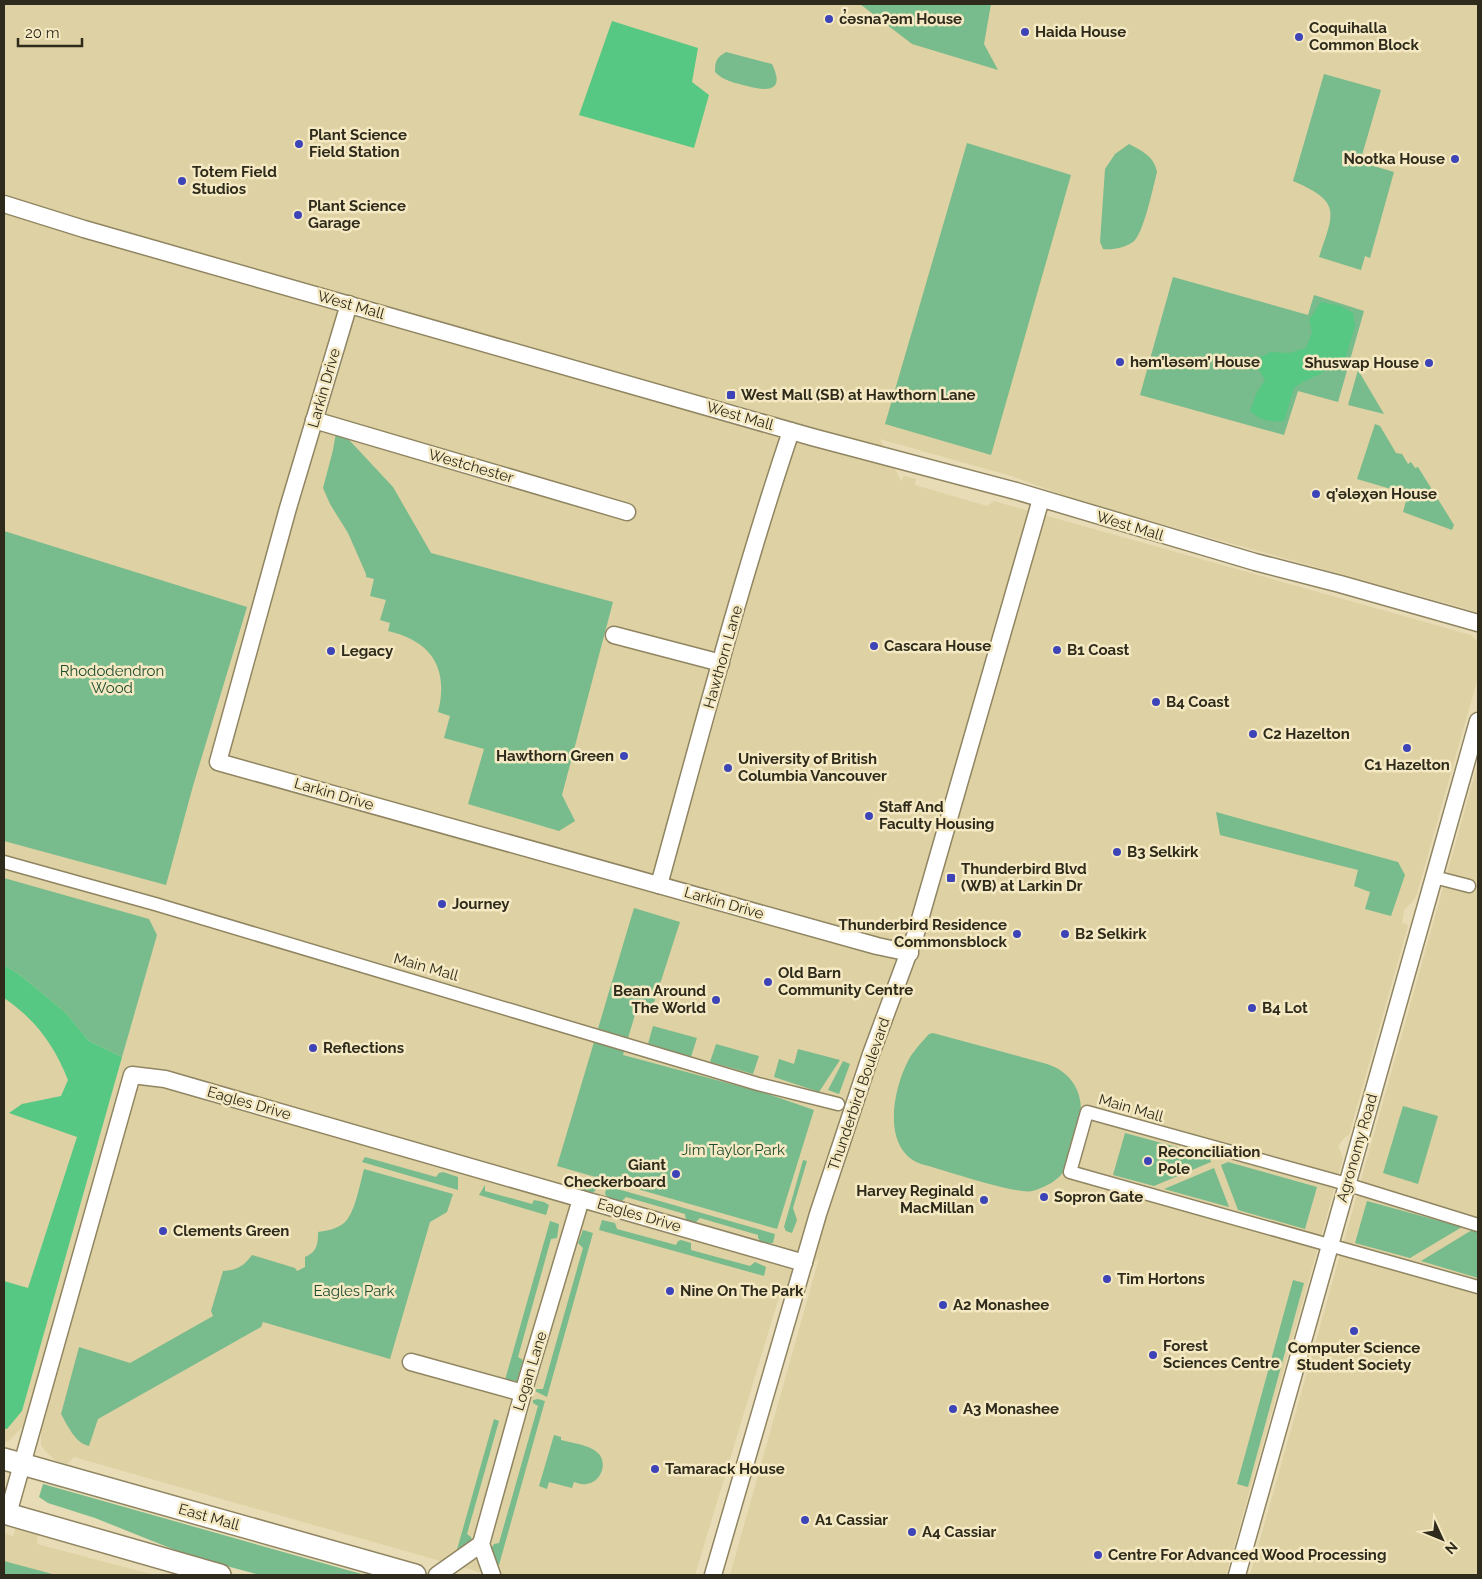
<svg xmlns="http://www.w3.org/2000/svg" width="1482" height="1579" viewBox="0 0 1482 1579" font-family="Raleway,sans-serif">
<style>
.built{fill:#ded1a3}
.green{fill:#78bb8d}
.forest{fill:#57c883}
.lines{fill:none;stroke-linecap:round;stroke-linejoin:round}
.pedestrian-casing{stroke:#908562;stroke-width:15}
.minor-casing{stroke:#908562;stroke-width:19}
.tertiary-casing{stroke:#908562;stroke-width:24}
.pedestrian{stroke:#fff;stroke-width:12}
.minor{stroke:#fff;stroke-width:16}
.tertiary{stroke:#fff;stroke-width:21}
.poi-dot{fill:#3c44b8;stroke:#f4e9c2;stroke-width:2}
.labels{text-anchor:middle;stroke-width:5;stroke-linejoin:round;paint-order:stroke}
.poi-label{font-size:15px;font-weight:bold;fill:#2f2b1c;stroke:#f4e9c2;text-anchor:start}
.street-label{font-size:15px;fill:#2f2b1c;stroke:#f4e9c2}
.park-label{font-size:15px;fill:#1f4c30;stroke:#f4e9c2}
</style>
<rect width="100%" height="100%" fill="#e7dcb5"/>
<g class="built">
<path d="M4,4H1478V612L1079,501L1011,476L880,439L901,481L904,476L916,479L915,485L987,506L994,501L1471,635L1478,642V677L1417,894L1414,900L1404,910L1402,923L1407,924L1408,926L1349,1135L1345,1137L1338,1146L1343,1158L1226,1575H730L819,1258L779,1297L695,1575H490L74,1457L67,1464L55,1460L45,1451L41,1445V1433L45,1413L20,1429L11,1439L4,1443Z"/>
<path d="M1478,763V1575H1250L1342,1248Z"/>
<path d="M16,1528L38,1535L37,1544L154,1575H4V1533L13,1536Z"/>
</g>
<g class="green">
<path d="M860,4H991L984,44L998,70L912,44Z"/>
<path d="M726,52L772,64C785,91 769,92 747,86C736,83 723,81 715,72C715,61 716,58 726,52Z"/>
<path d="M1324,74L1381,90L1360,162L1394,172L1370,258L1365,256L1361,270L1319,257C1334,212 1342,202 1293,181Z"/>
<path d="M967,143L1071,175L991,455L885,424Z"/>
<path d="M1129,144C1142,151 1154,156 1157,172C1153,187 1144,233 1133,242C1124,248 1113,250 1103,249L1100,242L1105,169L1115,154Z"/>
<path d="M1173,277L1308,315L1314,295L1364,311L1338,402L1298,391L1284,435L1140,395Z"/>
<path d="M1358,370L1384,414L1348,405Z"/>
<path d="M1375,424L1380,426L1396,453L1402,454L1408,464L1411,462L1415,468L1418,467L1454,525L1452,530L1403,512L1408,494L1357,479Z"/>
<path d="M337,427L393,487L431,553L613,602L562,795L575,821L559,831L468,804L484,749L444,738L450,716L438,712C449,669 432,641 388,631L390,623L380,620L386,600L370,596L374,579L366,577V574L348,533L330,504L323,488L333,450Z"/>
<path d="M4,531L247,607L193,786L166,885L4,841Z"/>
<path d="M1216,812L1398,862L1405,875L1391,916L1365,909L1370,892L1354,886L1358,870L1220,835Z"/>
<path d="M4,878L149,919L157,935L122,1057L89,1041L65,1012L20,975L4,965Z"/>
<path d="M634,908L680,922L651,1012L637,1008L623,1055L765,1093L814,1110L777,1229L557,1166Z"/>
<path d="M653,1026L697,1038L691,1057L648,1044Z"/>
<path d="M933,1033L1047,1064C1069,1071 1082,1089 1081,1113C1080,1123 1076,1133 1073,1143C1071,1151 1070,1161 1066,1168C1060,1180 1044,1188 1032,1191C1017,1195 941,1169 921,1164C881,1149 893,1090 908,1061C913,1051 922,1042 929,1034Z"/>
<path d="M716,1044L759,1056L753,1074L710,1062Z"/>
<path d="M798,1049L840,1060L819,1092L774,1077L779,1059L794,1064Z"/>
<path d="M843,1061L850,1064L839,1094L828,1090Z"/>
<path d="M1403,1106L1438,1116L1418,1184L1383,1173Z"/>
<path d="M1125,1133L1209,1156L1211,1162L1154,1186L1113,1175Z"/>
<path d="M365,1157L436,1177L439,1173L443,1172L458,1177V1190L362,1162Z"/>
<path d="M803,1160L807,1161L793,1208L797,1220L792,1233L786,1231L784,1227Z"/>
<path d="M1228,1162L1317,1187L1305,1229L1238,1210L1221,1165Z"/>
<path d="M1214,1168L1229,1207L1164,1189Z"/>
<path d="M364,1169L453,1194L447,1212L430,1222L390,1359L263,1322L261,1327L98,1419L89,1446C75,1443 68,1426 61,1414L79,1347L130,1363L213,1316L211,1311L223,1271C237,1270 244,1266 252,1255L295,1268L297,1271L305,1267V1257C317,1252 318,1244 318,1232C326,1231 337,1229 344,1223C355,1214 360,1183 364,1169Z"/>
<path d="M572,1176L598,1184L596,1190L591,1194L571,1188L569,1183Z"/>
<path d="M485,1185V1191L532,1204L534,1200L544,1202L549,1205L546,1215L479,1195Z"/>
<path d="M607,1186L775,1234L773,1243H762L758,1238V1235L700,1218L695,1223L686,1221L685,1214L626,1197L621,1202L607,1198L605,1193Z"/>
<path d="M1367,1201L1462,1227L1410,1258L1355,1243Z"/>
<path d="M602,1220L615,1223L617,1229L676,1245L678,1241L681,1240L691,1243V1250L750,1266L755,1262L766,1267L764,1276L599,1230Z"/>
<path d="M550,1221L559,1224L557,1238L551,1239L518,1357L523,1360L517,1381L505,1380Z"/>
<path d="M583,1230L593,1233L547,1397L535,1391L537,1389H543L583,1248L578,1243Z"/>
<path d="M1472,1230L1478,1232V1278L1421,1261Z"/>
<path d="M1293,1280L1304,1283L1248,1487L1237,1484Z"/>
<path d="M538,1399L545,1401L499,1565L490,1561V1550L494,1544L499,1543L538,1406L533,1403V1400Z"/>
<path d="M494,1419L499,1421L467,1534L471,1537L472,1541L456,1553Z"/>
<path d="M554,1435L561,1437V1440C572,1443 591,1445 599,1454C608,1465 600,1483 586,1484C582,1485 578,1483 574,1482L572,1488L549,1482L547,1489L539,1486Z"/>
<path d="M43,1484L365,1575H260L190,1556L95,1518L48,1503L39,1497Z"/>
<path d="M4,1561L56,1575H4Z"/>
</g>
<g class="forest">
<path d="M612,21L698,48L692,82L709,95L694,148L579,115Z"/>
<path d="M1321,302L1340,306L1353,313L1355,326L1346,357L1333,361L1322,373L1301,383L1294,388L1284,421C1270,422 1261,421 1250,411L1257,392L1265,380L1258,368L1259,358L1271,352L1290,353L1306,348L1312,332L1309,320Z"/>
<path d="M4,965L20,975L65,1012L89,1041L122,1057L22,1411L7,1429H4V1281L28,1288L77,1137L9,1113L22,1104L61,1096L68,1080C54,1045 36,1020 4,998Z"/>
</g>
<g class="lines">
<g class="pedestrian-casing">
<g id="pedestrian">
<path d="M4,862L155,904L758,1084L838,1104"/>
<path d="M1434,877L1469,886"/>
<path d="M1478,1225L1336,1181L1087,1112L1070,1172L1478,1287"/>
</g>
</g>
<g class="minor-casing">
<g id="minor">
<path d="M4,204L84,229L812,437L1016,491L1255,562L1340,584L1478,623"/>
<path d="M349,304L288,508L218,762L877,946L910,953"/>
<path d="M314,420L627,512"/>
<path d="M614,635L721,663"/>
<path d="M659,885C701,733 741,580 791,431"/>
<path d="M411,1362L523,1393"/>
<path d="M8,1514L132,1075L165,1079L804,1263"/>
<path d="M437,1575L481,1544"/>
<path d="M492,1575L481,1544L523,1393L581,1199"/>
<path d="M713,1575L818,1214L871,1054L916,933L1041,499"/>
<path d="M1237,1575L1478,721"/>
</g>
</g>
<g class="tertiary-casing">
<g id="tertiary">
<path d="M4,1459L415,1575"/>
<path d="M4,1513L220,1575"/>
</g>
</g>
<use href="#pedestrian" class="pedestrian"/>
<use href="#minor" class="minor"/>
<use href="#tertiary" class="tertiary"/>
</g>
<g class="poi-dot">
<circle cx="829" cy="19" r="5"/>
<circle cx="1025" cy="32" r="5"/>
<circle cx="1299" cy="37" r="5"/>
<circle cx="299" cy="144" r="5"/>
<circle cx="1455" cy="159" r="5"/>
<circle cx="182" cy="181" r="5"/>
<circle cx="298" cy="215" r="5"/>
<circle cx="1120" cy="362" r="5"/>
<circle cx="1429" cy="363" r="5"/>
<rect x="726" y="390" width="10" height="10" rx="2.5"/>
<circle cx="1316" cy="494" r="5"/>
<circle cx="874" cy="646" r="5"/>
<circle cx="1057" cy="650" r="5"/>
<circle cx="331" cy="651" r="5"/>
<circle cx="1156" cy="702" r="5"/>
<circle cx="1253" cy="734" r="5"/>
<circle cx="1407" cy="748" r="5"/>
<circle cx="624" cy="756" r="5"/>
<circle cx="728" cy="768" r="5"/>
<circle cx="869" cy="816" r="5"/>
<circle cx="1117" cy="852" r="5"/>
<rect x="946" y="873" width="10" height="10" rx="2.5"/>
<circle cx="442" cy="904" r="5"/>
<circle cx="1017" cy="934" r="5"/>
<circle cx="1065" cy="934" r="5"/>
<circle cx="768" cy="982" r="5"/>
<circle cx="716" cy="1000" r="5"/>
<circle cx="1252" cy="1008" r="5"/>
<circle cx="313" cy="1048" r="5"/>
<circle cx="1148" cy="1161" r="5"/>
<circle cx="676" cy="1174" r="5"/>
<circle cx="1044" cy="1197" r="5"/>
<circle cx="984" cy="1200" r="5"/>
<circle cx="163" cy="1231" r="5"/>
<circle cx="1107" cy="1279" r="5"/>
<circle cx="670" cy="1291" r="5"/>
<circle cx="943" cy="1305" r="5"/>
<circle cx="1354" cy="1331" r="5"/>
<circle cx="1153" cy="1355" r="5"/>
<circle cx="953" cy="1409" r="5"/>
<circle cx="655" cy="1469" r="5"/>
<circle cx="805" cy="1520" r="5"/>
<circle cx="912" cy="1532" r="5"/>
<circle cx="1098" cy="1555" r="5"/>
</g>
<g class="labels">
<g class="poi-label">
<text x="839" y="24">c̓əsnaʔəm House</text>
<text x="1309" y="33">Coquihalla<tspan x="1309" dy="17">Common Block</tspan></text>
<text x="1035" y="37">Haida House</text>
<text x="309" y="140">Plant Science<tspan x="309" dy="17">Field Station</tspan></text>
<text x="1445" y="164" text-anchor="end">Nootka House</text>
<text x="192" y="177">Totem Field<tspan x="192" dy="17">Studios</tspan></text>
<text x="308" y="211">Plant Science<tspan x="308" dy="17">Garage</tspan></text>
<text x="1130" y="367">həm’ləsəm’ House</text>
<text x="1419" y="368" text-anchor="end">Shuswap House</text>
<text x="741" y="400">West Mall (SB) at Hawthorn Lane</text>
<text x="1326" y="499">q’ələχən House</text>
<text x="884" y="651">Cascara House</text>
<text x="1067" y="655">B1 Coast</text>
<text x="341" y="656">Legacy</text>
<text x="1166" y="707">B4 Coast</text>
<text x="1263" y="739">C2 Hazelton</text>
<text x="614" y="761" text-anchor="end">Hawthorn Green</text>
<text x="738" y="764">University of British<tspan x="738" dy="17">Columbia Vancouver</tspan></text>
<text x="1407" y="770" text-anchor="middle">C1 Hazelton</text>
<text x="879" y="812">Staff And<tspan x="879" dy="17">Faculty Housing</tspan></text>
<text x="1127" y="857">B3 Selkirk</text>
<text x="961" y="874">Thunderbird Blvd<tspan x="961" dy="17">(WB) at Larkin Dr</tspan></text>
<text x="452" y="909">Journey</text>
<text x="1007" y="930" text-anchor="end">Thunderbird Residence<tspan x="1007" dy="17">Commonsblock</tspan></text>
<text x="1075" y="939">B2 Selkirk</text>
<text x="778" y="978">Old Barn<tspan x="778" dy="17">Community Centre</tspan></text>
<text x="706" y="996" text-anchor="end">Bean Around<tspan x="706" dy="17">The World</tspan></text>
<text x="1262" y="1013">B4 Lot</text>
<text x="323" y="1053">Reflections</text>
<text x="1158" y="1157">Reconciliation<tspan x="1158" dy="17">Pole</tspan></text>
<text x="666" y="1170" text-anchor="end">Giant<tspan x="666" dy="17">Checkerboard</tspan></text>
<text x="974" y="1196" text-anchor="end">Harvey Reginald<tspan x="974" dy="17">MacMillan</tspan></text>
<text x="1054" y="1202">Sopron Gate</text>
<text x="173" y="1236">Clements Green</text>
<text x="1117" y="1284">Tim Hortons</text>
<text x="680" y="1296">Nine On The Park</text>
<text x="953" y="1310">A2 Monashee</text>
<text x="1163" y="1351">Forest<tspan x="1163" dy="17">Sciences Centre</tspan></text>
<text x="1354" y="1353" text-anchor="middle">Computer Science<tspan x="1354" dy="17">Student Society</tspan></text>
<text x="963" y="1414">A3 Monashee</text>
<text x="665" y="1474">Tamarack House</text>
<text x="815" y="1525">A1 Cassiar</text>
<text x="922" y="1537">A4 Cassiar</text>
<text x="1108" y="1560">Centre For Advanced Wood Processing</text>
</g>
<g class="street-label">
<text transform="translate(351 305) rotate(16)" y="5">West Mall</text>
<text transform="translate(324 388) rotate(-74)" y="5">Larkin Drive</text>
<text transform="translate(740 416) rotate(16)" y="5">West Mall</text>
<text transform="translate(471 466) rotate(16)" y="5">Westchester</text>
<text transform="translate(1130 526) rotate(17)" y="5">West Mall</text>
<text transform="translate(723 657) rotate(-74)" y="5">Hawthorn Lane</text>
<text transform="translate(334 794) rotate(16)" y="5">Larkin Drive</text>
<text transform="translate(724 903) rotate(16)" y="5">Larkin Drive</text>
<text transform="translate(426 967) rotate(16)" y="5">Main Mall</text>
<text transform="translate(859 1094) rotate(-71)" y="5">Thunderbird Boulevard</text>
<text transform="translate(249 1103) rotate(16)" y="5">Eagles Drive</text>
<text transform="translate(1131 1108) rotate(16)" y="5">Main Mall</text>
<text transform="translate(1357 1148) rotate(-74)" y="5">Agronomy Road</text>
<text transform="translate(639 1215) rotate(16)" y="5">Eagles Drive</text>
<text transform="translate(530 1371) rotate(-73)" y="5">Logan Lane</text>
<text transform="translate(209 1517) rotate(16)" y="5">East Mall</text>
</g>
<g class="park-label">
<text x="112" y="676">Rhododendron<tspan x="112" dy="17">Wood</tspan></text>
<text x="733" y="1155">Jim Taylor Park</text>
<text x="354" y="1296">Eagles Park</text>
</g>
</g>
<rect width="1482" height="1579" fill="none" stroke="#2f2b1c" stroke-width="10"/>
<g transform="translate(1442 1539) rotate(134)" stroke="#f4e9c2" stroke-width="4" paint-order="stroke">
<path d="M0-4L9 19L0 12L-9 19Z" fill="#2f2b1c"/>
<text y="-8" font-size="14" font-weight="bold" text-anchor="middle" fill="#2f2b1c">N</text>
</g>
<path d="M18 38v8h64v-8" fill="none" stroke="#2f2b1c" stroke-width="2.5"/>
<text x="25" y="38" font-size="15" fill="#2f2b1c" stroke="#f4e9c2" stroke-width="4" paint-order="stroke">20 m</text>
</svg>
